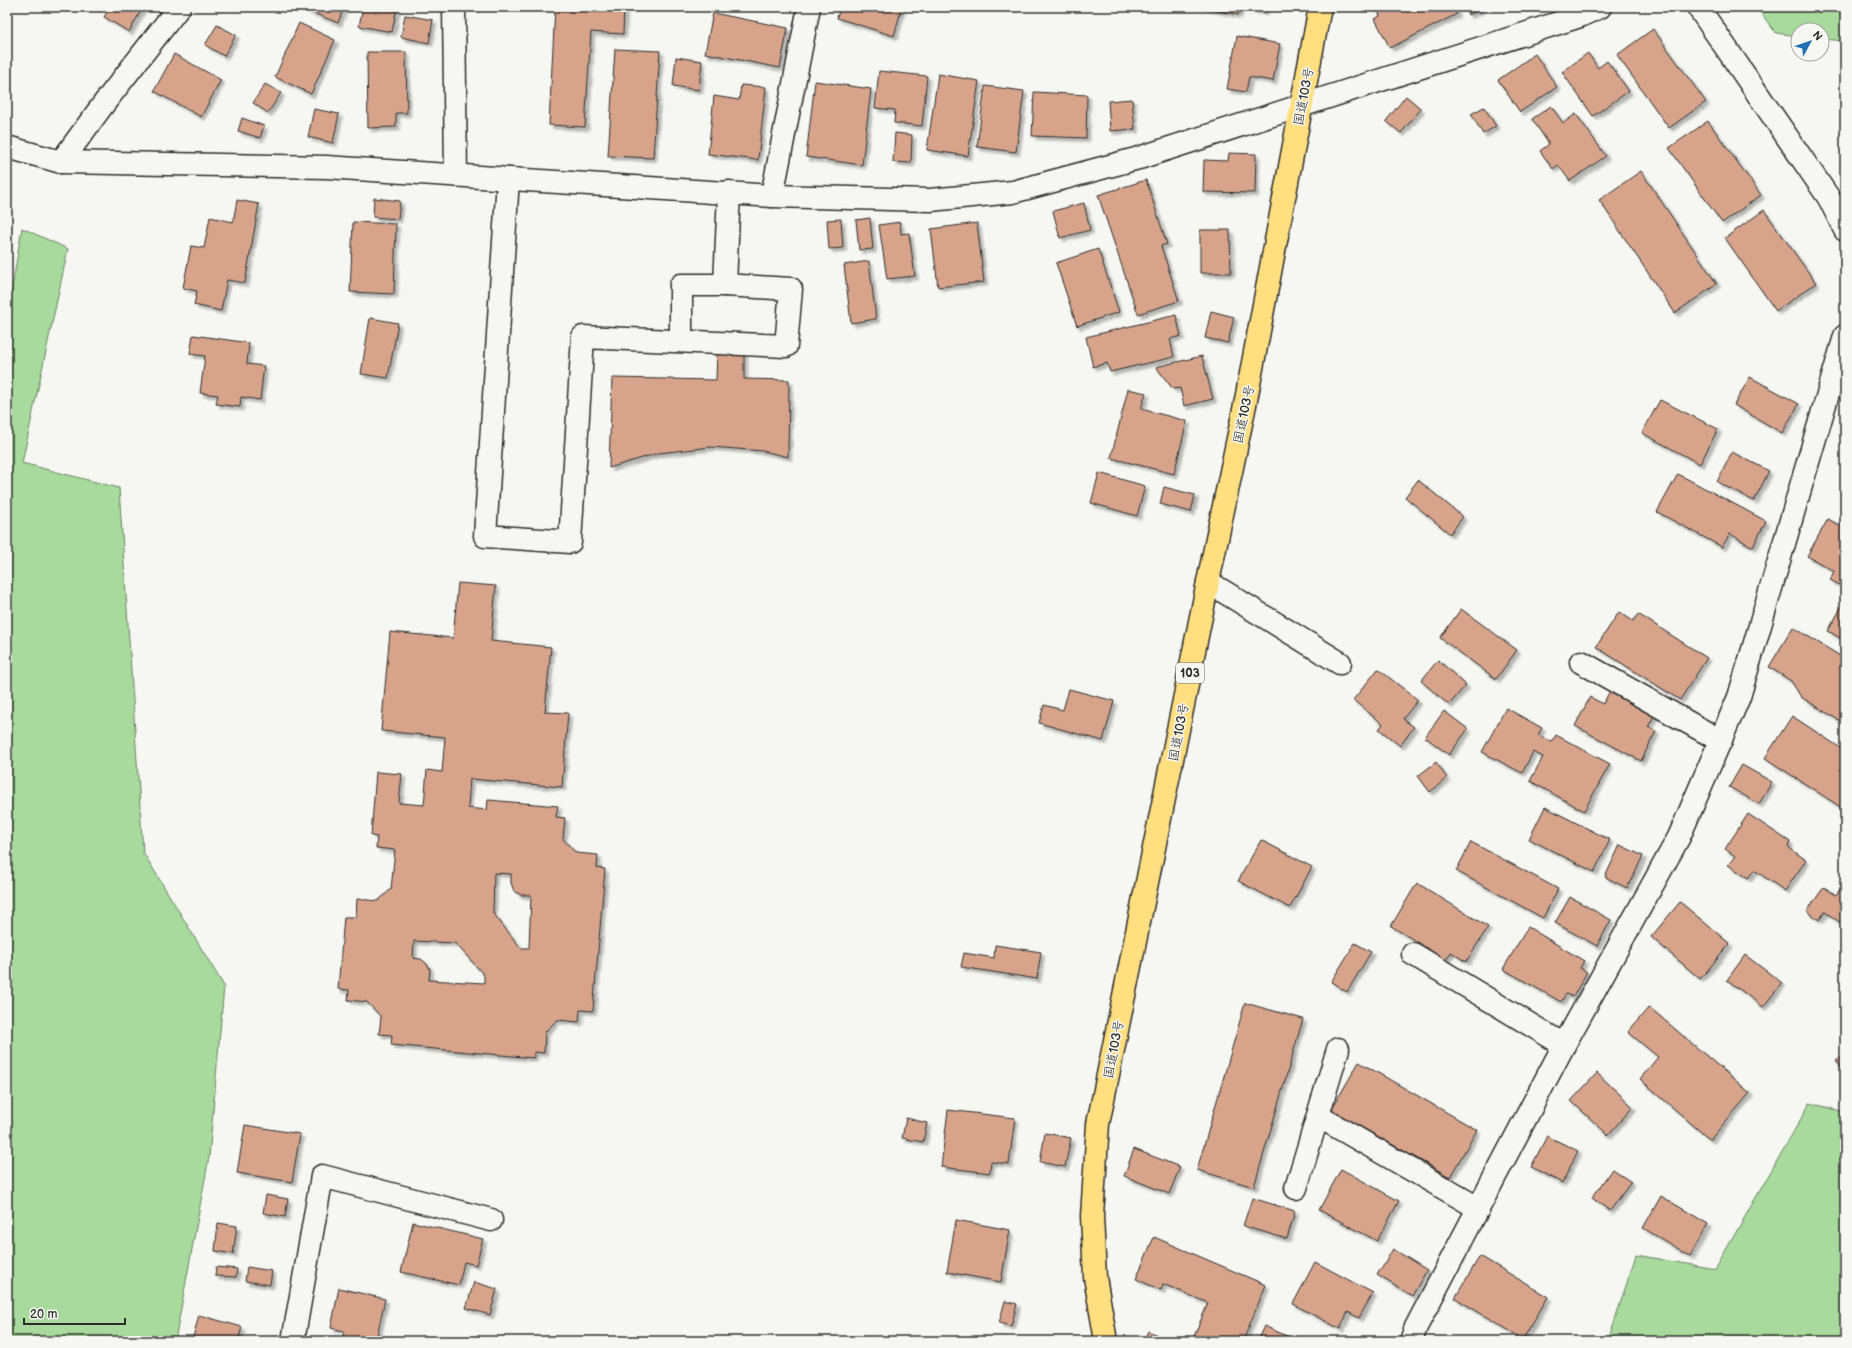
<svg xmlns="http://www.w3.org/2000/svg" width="1852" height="1348" viewBox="0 0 1852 1348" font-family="'Balsamiq Sans','Klee One',sans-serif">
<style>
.green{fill:#a7da9c;stroke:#698264}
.building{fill:#d7a48b;stroke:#2b2b2b;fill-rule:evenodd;filter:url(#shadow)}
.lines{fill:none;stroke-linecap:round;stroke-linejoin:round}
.minor-casing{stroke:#2b2b2b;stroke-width:25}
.highway-casing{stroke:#2b2b2b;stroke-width:25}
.minor{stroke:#f6f6f2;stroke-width:22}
.highway{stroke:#ffdf80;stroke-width:22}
.labels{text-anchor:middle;stroke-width:3;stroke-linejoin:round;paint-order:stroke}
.shield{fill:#f6f6f2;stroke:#686867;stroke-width:1}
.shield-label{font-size:12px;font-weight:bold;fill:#2b2b2b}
.street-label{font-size:13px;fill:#2b2b2b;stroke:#f6f6f2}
</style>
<defs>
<filter id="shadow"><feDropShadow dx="3.5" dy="3.5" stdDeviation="1" flood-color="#0004"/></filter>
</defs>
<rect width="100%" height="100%" fill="#f6f6f2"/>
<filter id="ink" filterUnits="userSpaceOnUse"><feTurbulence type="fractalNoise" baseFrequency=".025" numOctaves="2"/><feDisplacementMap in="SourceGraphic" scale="8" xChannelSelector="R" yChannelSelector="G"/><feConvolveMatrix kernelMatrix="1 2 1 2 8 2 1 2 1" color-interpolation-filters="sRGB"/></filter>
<g filter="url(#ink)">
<g class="green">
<path d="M1756,7H1845V41L1822,39V30H1798V36L1776,33Z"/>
<path d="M22,228L68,249L22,463L119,488L143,852L224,986L209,1157L175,1341H7V318Z"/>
<path d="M1810,1103L1845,1112V1341H1608L1636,1255L1715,1269Z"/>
</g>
<g class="building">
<path d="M110,7H143L129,32L104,17Z"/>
<path d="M307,7H344L338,23L306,10Z"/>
<path d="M363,7H397L392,32L359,26Z"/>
<path d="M555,7H624L623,34L591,32L585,127L549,125Z"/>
<path d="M840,7H902L894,36L837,18Z"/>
<path d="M1203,7H1240L1238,15Z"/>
<path d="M1242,7H1265L1264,12Z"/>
<path d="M1376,7H1454L1457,14L1390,48L1375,19L1380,16Z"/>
<path d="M1465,7H1479L1480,10L1468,15Z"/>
<path d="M713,13L788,28L780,68L705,53Z"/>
<path d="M405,15L433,20L429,43L401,37Z"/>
<path d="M299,23L335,40L311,94L275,77Z"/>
<path d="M217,25L236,35L224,56L205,45Z"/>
<path d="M1653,29L1706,102L1669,128L1617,55Z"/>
<path d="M1237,36L1280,44L1273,81L1249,77L1246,92L1227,89Z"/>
<path d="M615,49L660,51L653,158L608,156Z"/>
<path d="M367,52H406L407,113H396V127L368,128Z"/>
<path d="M1588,53L1598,68L1607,61L1629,91L1593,116L1562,72Z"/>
<path d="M174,54L221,80L201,117L154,91Z"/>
<path d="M1535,54L1557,87L1520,112L1498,80Z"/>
<path d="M676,57L702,61L699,90L673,86Z"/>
<path d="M879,71L927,76L922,126L894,123L895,110L875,108Z"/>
<path d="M938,74L979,81L968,156L927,150Z"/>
<path d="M815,81L871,89L862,165L806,157Z"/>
<path d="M265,84L281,93L268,113L253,103Z"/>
<path d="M741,85L766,87L758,160L708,154L714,96L739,100Z"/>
<path d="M985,86L1024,91L1016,152L977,147Z"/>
<path d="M1034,92L1087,95L1086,138L1032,136Z"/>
<path d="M1406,96L1421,109L1401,133L1386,121Z"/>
<path d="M1132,99L1135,129L1110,131L1108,101Z"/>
<path d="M1551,106L1563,123L1576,114L1606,156L1570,181L1558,165L1553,169L1540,151L1549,144L1532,119Z"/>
<path d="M1484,107L1496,126L1483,134L1471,114Z"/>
<path d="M314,109L339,114L333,143L308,137Z"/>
<path d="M242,118L264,126L260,138L238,131Z"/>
<path d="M1708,121L1761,195L1722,223L1669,148Z"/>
<path d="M895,133L912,135L911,163L893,162Z"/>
<path d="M1229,153L1256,154L1255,193L1203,192L1204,160L1228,161Z"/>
<path d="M1641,171L1717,284L1675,313L1599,200Z"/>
<path d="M1146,180L1167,244L1161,246L1179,301L1138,314L1098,195Z"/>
<path d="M374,198L400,201L398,219L373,217Z"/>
<path d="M237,200L259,204L245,283L227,280L221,311L194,305L197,291L183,288L191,246L204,248L210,217L233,222Z"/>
<path d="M1084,203L1090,230L1060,238L1053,211Z"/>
<path d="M1764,210L1816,283L1776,311L1725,238Z"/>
<path d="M870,218L873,249L859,250L856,220Z"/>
<path d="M841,219L843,248L829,249L827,220Z"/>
<path d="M353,222L396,224L394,294L350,292Z"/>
<path d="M900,222L901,234L909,233L915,276L887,279L879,225Z"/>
<path d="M977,223L984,282L938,287L931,229Z"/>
<path d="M1200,230H1230L1231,273H1200Z"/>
<path d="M1098,249L1119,312L1077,326L1056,263Z"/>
<path d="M869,261L876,319L851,323L844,265Z"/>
<path d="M1211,311L1234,317L1228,343L1205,338Z"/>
<path d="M1176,315L1181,336L1170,339L1174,357L1110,372L1107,363L1093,367L1086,337Z"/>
<path d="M370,318L398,323L388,378L361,374Z"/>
<path d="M193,335L249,343L247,364L264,366L260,400L241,397L240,407L216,404L218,395L200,393L205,356L190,354Z"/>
<path d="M717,352H744V379L789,380L788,457L763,451L711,447L659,453L609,468L612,378L716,380Z"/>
<path d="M1202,356L1213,399L1184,406L1180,388L1173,389L1156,367Z"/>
<path d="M1750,377L1799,404L1782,433L1734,405Z"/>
<path d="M1128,389L1146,393L1141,409L1187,421L1174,474L1111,458Z"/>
<path d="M1660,400L1718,429L1700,464L1642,433Z"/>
<path d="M1732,452L1769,471L1754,501L1717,482Z"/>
<path d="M1845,469V479L1841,476Z"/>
<path d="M1099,473L1145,486L1137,516L1091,503Z"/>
<path d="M1678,474L1766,521L1753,547L1730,534L1722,547L1657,512Z"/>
<path d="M1418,480L1463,517L1450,534L1405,497Z"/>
<path d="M1164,487L1195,495L1191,512L1160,504Z"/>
<path d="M1828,519L1845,528V588L1830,580L1834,571L1807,556Z"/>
<path d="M458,583L496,586L491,641L551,647L545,712L568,713L562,787L470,779L468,808L487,810L488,800L558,806L556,817L565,818L563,839L576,853L598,855L597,868L605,869L593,1011L580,1010L579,1022L557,1020L545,1032L544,1053L534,1052V1058L391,1045L392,1035L379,1034L381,1017L367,1002L348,1000L349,990L338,989L344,917H356L357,899L378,901L391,889L395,850L376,848L377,837L371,836L376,772L402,774L399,803L424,805L427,770L442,772L445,737L381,731L390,632L453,638ZM494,873L511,874V883L514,891L521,895H531L529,948H521L493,913ZM414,941L455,943L484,975V983L429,980L430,969L427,964L421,959L413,958Z"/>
<path d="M1842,606L1845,608V641L1828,631Z"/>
<path d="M1461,609L1517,650L1496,679L1440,638Z"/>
<path d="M1619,612L1633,621L1638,614L1707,658L1680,700L1596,647Z"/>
<path d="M1793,627L1845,659V724L1801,697L1791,681L1769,667Z"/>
<path d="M1438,660L1466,685L1449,705L1421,681Z"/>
<path d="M1378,669L1418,700L1403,719L1414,727L1400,746L1379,729L1383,724L1353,700Z"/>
<path d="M1069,689L1114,701L1103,741L1039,723L1044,705L1063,710Z"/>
<path d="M1610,691L1655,714L1648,727L1656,731L1641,761L1575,726L1590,697L1603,704Z"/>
<path d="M1506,708L1542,728L1538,735L1552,742L1556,735L1610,764L1584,811L1530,781L1543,757L1533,752L1522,773L1482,752Z"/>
<path d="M1444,711L1468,729L1449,755L1425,737Z"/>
<path d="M1792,716L1845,751V803L1842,808L1765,758Z"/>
<path d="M1436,762L1447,778L1430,792L1418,776Z"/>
<path d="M1742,765L1772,782L1759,804L1729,787Z"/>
<path d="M1545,807L1610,840L1594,872L1529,839Z"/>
<path d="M1748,814L1790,842L1788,847L1806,860L1785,891L1754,870L1748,878L1728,865L1735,856L1725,849Z"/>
<path d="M1261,840L1312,867L1290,908L1238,881Z"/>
<path d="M1471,842L1558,889L1543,918L1456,871Z"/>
<path d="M1620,845L1643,856L1627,888L1605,877Z"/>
<path d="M1845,882V926L1825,912L1819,920L1807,911L1824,887L1836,895Z"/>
<path d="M1417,883L1488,927L1466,962L1451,952L1446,960L1391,926Z"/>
<path d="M1570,897L1611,920L1597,946L1555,923Z"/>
<path d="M1680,902L1730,944L1700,979L1651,937Z"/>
<path d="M1528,927L1584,961L1580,968L1587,972L1573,997L1566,994L1561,1002L1503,969Z"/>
<path d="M1355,943L1371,952L1347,992L1331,982Z"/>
<path d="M995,945L1041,952L1037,979L961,967L964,953L994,958Z"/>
<path d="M1745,955L1782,983L1763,1007L1727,980Z"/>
<path d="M1245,1003L1303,1019L1254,1187L1197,1170Z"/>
<path d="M1649,1007L1750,1093L1710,1140L1640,1079L1658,1057L1628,1032Z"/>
<path d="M1845,1054V1074L1836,1060Z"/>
<path d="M1359,1062L1477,1130L1450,1177L1331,1110Z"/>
<path d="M1597,1073L1633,1107L1608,1135L1571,1101Z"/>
<path d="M948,1110L1015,1118L1009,1164L991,1162L990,1173L941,1167Z"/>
<path d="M906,1118L927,1123L923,1142L902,1138Z"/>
<path d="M245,1125L300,1134L292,1182L237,1173Z"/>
<path d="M1045,1133L1071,1138L1065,1167L1040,1162Z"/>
<path d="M1547,1136L1578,1151L1562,1183L1531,1167Z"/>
<path d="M1134,1149L1180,1167L1169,1194L1124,1176Z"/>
<path d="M1341,1169L1399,1201L1377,1241L1319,1210Z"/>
<path d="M1612,1169L1631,1182L1610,1211L1592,1198Z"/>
<path d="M266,1195L288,1199L285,1217L263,1213Z"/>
<path d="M1661,1196L1708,1224L1690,1256L1643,1228Z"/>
<path d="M1252,1198L1295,1211L1287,1239L1243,1226Z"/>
<path d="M956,1220L1010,1230L1001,1282L947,1272Z"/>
<path d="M413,1222L483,1239L476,1265L464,1262L459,1285L401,1272Z"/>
<path d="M218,1223L237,1226L233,1254L215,1251Z"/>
<path d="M1154,1237L1266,1285L1243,1341H1192L1208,1303L1163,1284L1161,1290L1136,1279Z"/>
<path d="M1393,1249L1427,1270L1412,1296L1377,1275Z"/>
<path d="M1480,1256L1548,1297L1523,1339L1455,1298Z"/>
<path d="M1315,1262L1373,1293L1359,1318L1348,1312L1340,1329L1293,1304Z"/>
<path d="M216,1267L237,1269L236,1277L215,1276Z"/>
<path d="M247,1267L272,1271L270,1285L245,1281Z"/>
<path d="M474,1282L497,1289L490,1315L466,1308Z"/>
<path d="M339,1288L385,1299L376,1341H342L344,1331L331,1328Z"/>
<path d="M1005,1301L1017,1304L1011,1326L999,1323Z"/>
<path d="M199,1315L242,1327L238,1341H192Z"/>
<path d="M1264,1326L1296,1340V1341H1257Z"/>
<path d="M1148,1331L1170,1341H1144Z"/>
</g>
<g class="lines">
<g class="minor-casing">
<g id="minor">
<path d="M454,7L456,175"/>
<path d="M1698,7L1829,198L1845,230"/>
<path d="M7,147L61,162L326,167L772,196L930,200L1013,192L1139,158L1580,16L1600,7"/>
<path d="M61,162L102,106L179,7"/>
<path d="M508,179L485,536L570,542L583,337L786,346L791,289L725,285H681V340"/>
<path d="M772,196L809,7"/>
<path d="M725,285L729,192"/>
<path d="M1208,582L1340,663"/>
<path d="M1581,662L1721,741"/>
<path d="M1413,954L1564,1045"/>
<path d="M1318,1116L1478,1208"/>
<path d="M1296,1188L1338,1049"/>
<path d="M293,1341L322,1176L491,1220"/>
<path d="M1411,1341L1416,1327L1564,1045L1679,837L1739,697L1845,336"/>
</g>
</g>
<g class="highway-casing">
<path id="highway" d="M1106,1341L1095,1277L1092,1216L1098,1124L1208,582L1246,400L1320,7"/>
</g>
<use href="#minor" class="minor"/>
<use href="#highway" class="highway"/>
</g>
</g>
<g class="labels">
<rect class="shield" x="1176" y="663" width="28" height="20" rx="3"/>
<g class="shield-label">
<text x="1190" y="677">103</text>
</g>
<g class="street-label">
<text transform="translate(1303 96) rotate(-79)" y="5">国道103号</text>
<text transform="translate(1243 414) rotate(-78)" y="5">国道103号</text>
<text transform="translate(1178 732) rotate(-79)" y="5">国道103号</text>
<text transform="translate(1113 1049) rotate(-79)" y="5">国道103号</text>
</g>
</g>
<rect width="1852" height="1348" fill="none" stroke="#f6f6f2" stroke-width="24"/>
<rect x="12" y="12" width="1828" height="1324" fill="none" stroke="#2b2b2b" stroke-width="1.5" filter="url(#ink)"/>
<g transform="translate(1810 42) rotate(50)"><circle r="19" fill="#f6f6f2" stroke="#a5a5a2"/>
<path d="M0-3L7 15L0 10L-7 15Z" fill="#1f6fb2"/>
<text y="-6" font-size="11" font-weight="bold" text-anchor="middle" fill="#2b2b2b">N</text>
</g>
<path d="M24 1318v6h101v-6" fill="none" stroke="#2b2b2b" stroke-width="2"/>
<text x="30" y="1318" font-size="12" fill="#2b2b2b" stroke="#f6f6f2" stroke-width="3" paint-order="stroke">20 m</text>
</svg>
